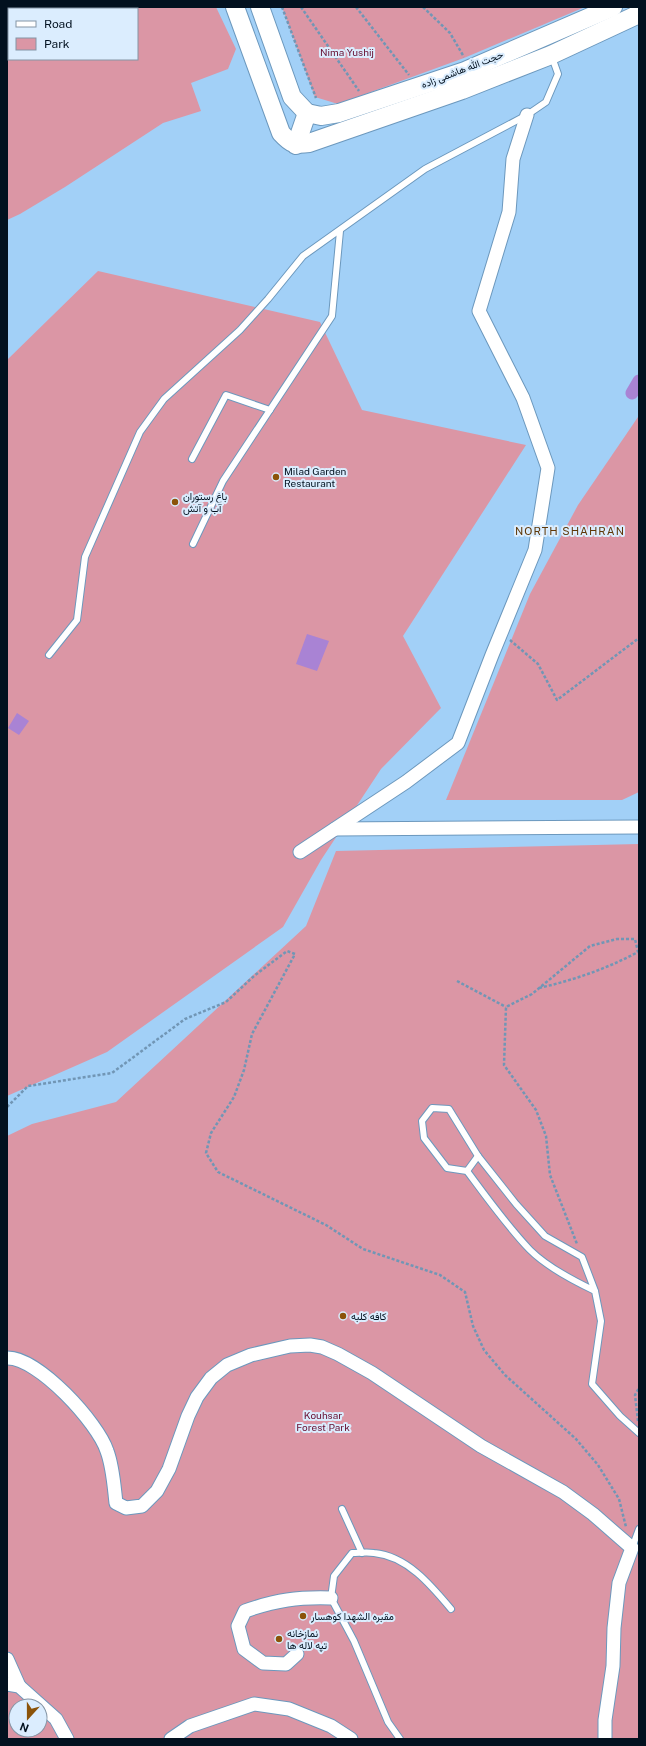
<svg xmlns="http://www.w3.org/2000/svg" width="646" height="1746" viewBox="0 0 646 1746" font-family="'Public Sans',Vazirmatn,sans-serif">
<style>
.green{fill:#db96a5;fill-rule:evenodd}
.water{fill:#a983d4}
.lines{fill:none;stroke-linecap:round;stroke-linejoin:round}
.canal{stroke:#a983d4;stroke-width:13}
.lane-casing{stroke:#6c98bd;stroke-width:8}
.street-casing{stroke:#6c98bd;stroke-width:15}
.secondary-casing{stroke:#6c98bd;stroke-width:20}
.path{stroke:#7196b5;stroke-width:2.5;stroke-dasharray:3 2;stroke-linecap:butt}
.lane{stroke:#fff;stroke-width:6}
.street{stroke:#fff;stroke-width:13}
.secondary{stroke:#fff;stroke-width:18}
.poi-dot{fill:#8b5309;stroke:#dbedfe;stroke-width:1.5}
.labels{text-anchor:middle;stroke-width:4;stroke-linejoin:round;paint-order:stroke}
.park-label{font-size:10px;fill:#670e30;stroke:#dbedfe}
.street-label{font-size:10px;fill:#02111f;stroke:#dbedfe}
.poi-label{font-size:10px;fill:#02111f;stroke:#dbedfe;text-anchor:start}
.neighbourhood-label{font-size:11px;letter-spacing:1px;fill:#5e3707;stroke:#dbedfe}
</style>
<rect width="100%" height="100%" fill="#a2d0f7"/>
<g class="green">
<path d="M38,7H216L236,49L228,69L191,83L201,111L163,123L65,187L20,214L7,220V28L9,26V59H137V9H35Z"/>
<path d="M282,7H585L464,58L338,104L315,97Z"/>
<path d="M98,271L320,322L362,410L526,445L403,636L441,708L381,769L321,860L283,927L107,1052L7,1096V360Z"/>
<path d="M638,417L639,792L622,800H446L530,594L578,505Z"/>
<path d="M639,844V1739H7V1136L32,1124L116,1102L306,926L336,851ZM16,1706H40V1730H16Z"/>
</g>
<g class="water">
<path d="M307,634L329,641L317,671L296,664Z"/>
<path d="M17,713L29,721L19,735L8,728Z"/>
</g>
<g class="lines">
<path class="canal" d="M632,393L639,381"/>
<g class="lane-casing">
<g id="lane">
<path d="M192,459L226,395L270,410"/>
<path d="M193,544L223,481L332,316L340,231"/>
<path d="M49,655L77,620L85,557L140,432L164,399L240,330L268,299L303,256L425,169L527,115L546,102L558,74L552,57"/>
<path d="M467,1171L478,1156"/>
<path d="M595,1291C574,1281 546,1266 530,1250C507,1226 487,1198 467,1171L447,1168L424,1138L422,1121L432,1108L449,1109L478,1156L516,1204L545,1236L582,1257L595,1291L601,1321L592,1384L620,1416L639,1433"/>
<path d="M342,1509L362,1553"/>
<path d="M632,1548L639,1529"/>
<path d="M400,1739L388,1722L354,1641L331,1598L334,1576L352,1553C359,1553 367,1552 374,1553C407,1556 431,1585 451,1609"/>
</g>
</g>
<g class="street-casing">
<g id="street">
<path d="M7,9L10,7"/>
<path d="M335,829L639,827"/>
<path d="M300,852L406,782L458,743L492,655L535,550L548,468L523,398L479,311L509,212L513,159L527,115"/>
<path d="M7,1358C38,1357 98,1423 107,1451C113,1467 114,1486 116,1503L126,1508L142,1506L157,1491L169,1469L188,1416L197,1397L211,1378L227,1365L251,1355L290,1346L310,1345L322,1347L338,1354L372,1373L481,1446L563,1492L593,1514L632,1548L619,1583L614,1628L613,1666L605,1720V1739"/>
<path d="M297,1654L286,1664L263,1663L244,1649L238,1626L245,1611C276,1600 298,1597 331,1598"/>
<path d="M7,1659L19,1686"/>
<path d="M7,1684L19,1686L56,1719L67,1739"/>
<path d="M171,1739L190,1726L254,1704L289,1709L331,1726L351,1739"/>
</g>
</g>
<g class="secondary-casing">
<g id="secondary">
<path d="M235,7L281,133C291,144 294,145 309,143L462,90L551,55L639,14"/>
<path d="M260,7L292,97L307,113"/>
<path d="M307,113L321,116L339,113L465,71L613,7"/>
<path d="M296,145L307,113"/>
</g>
</g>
<g class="path">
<path d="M282,7L316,98"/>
<path d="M301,7L359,91"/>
<path d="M356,7L409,75"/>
<path d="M423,7L450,33L464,57"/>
<path d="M510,640L538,664L557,700L639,638"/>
<path d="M457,981L506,1007"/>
<path d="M539,988C574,980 606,969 638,952L635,939H617L590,946L532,994L506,1007L504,1065L536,1110L546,1136L550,1175L577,1244"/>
<path d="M7,1107L28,1086L112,1073L185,1019L226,1002L254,976L287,951L295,954L252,1034L244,1070L234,1097L211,1133L206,1153L218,1172L326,1225L363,1249L440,1275L465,1292L473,1326L484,1350L505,1375L576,1439L598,1465L619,1499L626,1527"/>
<path d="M638,1421L635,1395L639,1388"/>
</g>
<use href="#lane" class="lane"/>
<use href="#street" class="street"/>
<use href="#secondary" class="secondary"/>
</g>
<g class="poi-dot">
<circle cx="276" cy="477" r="4"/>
<circle cx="175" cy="502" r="4"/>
<circle cx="343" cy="1316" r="4"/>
<circle cx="303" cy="1616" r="4"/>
<circle cx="279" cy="1639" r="4"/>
</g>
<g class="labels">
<g class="park-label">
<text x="347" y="56">Nima Yushij</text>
<text x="323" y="1419">Kouhsar<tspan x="323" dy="12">Forest Park</tspan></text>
</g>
<g class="street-label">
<text transform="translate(462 69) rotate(-21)" y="4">حجت الله هاشمی زاده</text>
</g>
<g class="poi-label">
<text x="284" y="475">Milad Garden<tspan x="284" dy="12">Restaurant</tspan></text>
<text x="183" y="500">باغ رستوران<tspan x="183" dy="12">آب و آتش</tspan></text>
<text x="351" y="1320">کافه کلبه</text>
<text x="311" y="1620">مقبره الشهدا کوهسار</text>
<text x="287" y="1637">نمازخانه<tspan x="287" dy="12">تپه لاله ها</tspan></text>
</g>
<g class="neighbourhood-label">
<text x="570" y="535">NORTH SHAHRAN</text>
</g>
</g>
<rect width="646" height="1746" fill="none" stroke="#02111f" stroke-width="16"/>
<rect x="8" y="8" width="130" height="52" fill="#dbedfe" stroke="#8495a5"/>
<rect x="16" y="21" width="20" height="6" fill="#ffffff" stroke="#8495a5"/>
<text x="44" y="28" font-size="12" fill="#02111f">Road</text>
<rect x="16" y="38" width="20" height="12" fill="#db96a5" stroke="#8495a5"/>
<text x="44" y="48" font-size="12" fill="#02111f">Park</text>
<g transform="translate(28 1718) rotate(201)"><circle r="19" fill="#dbedfe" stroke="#8495a5"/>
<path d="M0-3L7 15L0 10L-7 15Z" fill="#8b5309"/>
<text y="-6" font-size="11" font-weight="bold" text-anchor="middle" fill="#02111f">N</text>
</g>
</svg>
